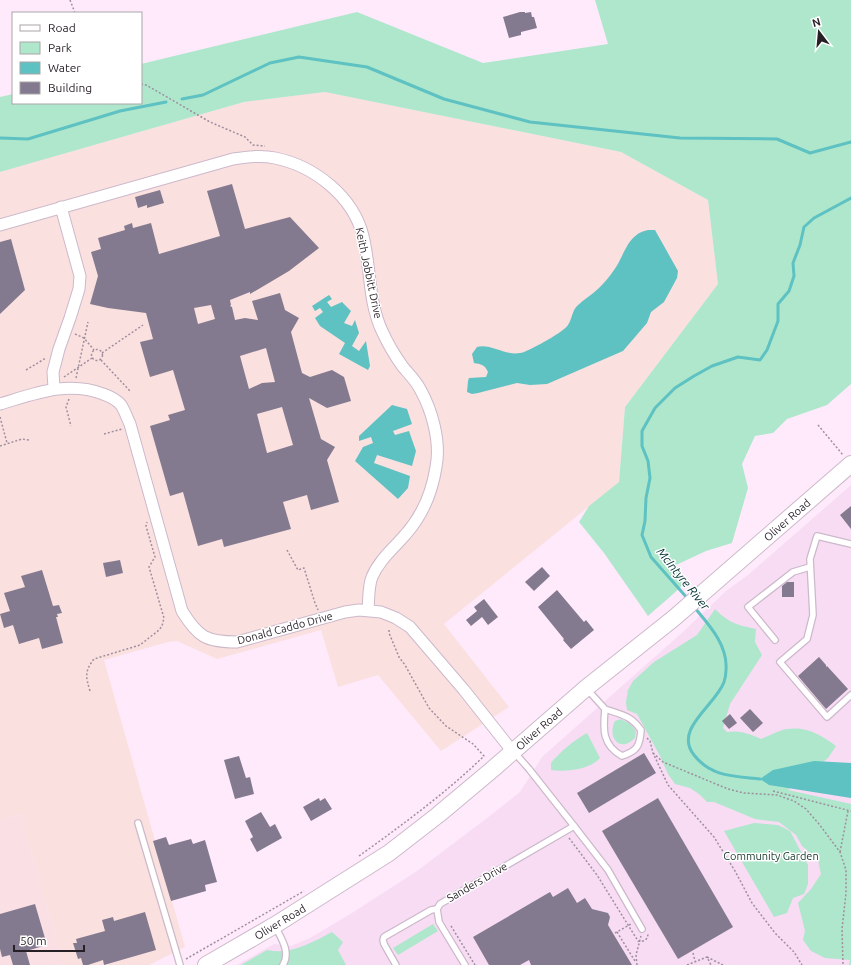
<svg xmlns="http://www.w3.org/2000/svg" width="851" height="965" viewBox="0 0 851 965" font-family="Ubuntu,sans-serif">
<style>
.commercial{fill:#fae0e5}
.built{fill:#f7dcf4}
.medical{fill:#fbe0e0}
.green{fill:#aee7cc}
.water{fill:#5ec1c2}
.lines{fill:none;stroke-linecap:round;stroke-linejoin:round}
.stream{stroke:#5ec1c2;stroke-width:3}
.building{fill:#847a8f;fill-rule:evenodd}
.service-casing{stroke:#ccb9ca;stroke-width:8}
.minor-casing{stroke:#ccb9ca;stroke-width:13}
.secondary-casing{stroke:#ccb9ca;stroke-width:18}
.path{stroke:#9f8f9d;stroke-width:1.5;stroke-dasharray:2 2;stroke-linecap:butt}
.service{stroke:#fff;stroke-width:5.5}
.minor{stroke:#fff;stroke-width:11}
.secondary{stroke:#fff;stroke-width:16}
.labels{text-anchor:middle;stroke-width:3;stroke-linejoin:round;paint-order:stroke}
.street-label{font-size:11px;fill:#271f26;stroke:#fff}
.park-label{font-size:11px;fill:#15382a;stroke:#fff}
.water-label{font-size:12px;font-style:italic;fill:#003132;stroke:#fff}
</style>
<rect width="100%" height="100%" fill="#ffeafc"/>
<path class="commercial" d="M20,814L63,965H0V820Z"/>
<path class="built" d="M851,485V965H237L274,944L291,946L310,938L352,913L417,871L487,818L520,792L542,757L685,630L726,591L748,575Z"/>
<path class="medical" d="M325,92L621,152L708,200L718,284L625,407L619,482L444,624L509,707L441,751L378,675L338,687L321,630L217,659L177,641L168,642L104,660L185,947L149,965H63L20,814L0,820V172L244,102Z"/>
<g class="green">
<path d="M595,0H851V384L827,405L787,419L773,433L755,436L742,464L748,488L732,543L706,551L676,565L686,582C674,594 660,605 648,616L604,553L579,522L589,506L619,482L625,407L718,284L708,200L621,152L325,92L244,102L0,172V97L13,94V103H141V64L357,12L483,63L608,44Z"/>
<path d="M715,609C729,623 737,625 756,629L755,642L762,655L730,704L723,728L727,732C739,730 750,734 761,739C769,736 779,730 787,729C807,726 821,735 836,746L828,758L788,790L851,804V965H849L850,960L825,958L811,951L803,940L805,931L798,903L811,889L821,874L818,860L802,846L796,835L779,822L755,819L714,802H707L699,794L690,788L675,784L668,774L660,756L637,714L627,710L626,702L628,690L633,681L654,662L697,635Z"/>
<path d="M621,719L630,724L636,731L635,738C619,754 607,736 615,721Z"/>
<path d="M587,733L600,758C589,770 566,772 551,770V763C561,751 573,741 587,733Z"/>
<path d="M754,823L778,825L790,831L808,865V884L804,894L793,898L787,913L774,917L724,831Z"/>
<path d="M433,924L438,931L398,955L393,948Z"/>
<path d="M332,932L343,942L338,950L346,965H241L267,950C291,955 311,943 332,932Z"/>
</g>
<g class="water">
<path d="M648,230H655L678,271L677,278L664,302L651,312L647,323L623,351L547,384L530,385L517,383L478,393L472,394L467,392L468,381L469,378L486,377L488,372C485,365 481,364 474,363L472,354L477,347C492,343 507,358 524,352C532,349 564,332 568,325C572,319 572,311 577,306C584,299 592,295 599,288C604,283 610,276 614,270C625,255 627,234 648,230Z"/>
<path d="M329,295L332,299L327,302L331,307L342,302L351,311L344,323L352,326L355,320L359,333L352,346L359,351L366,341L370,366L368,370L339,354L345,343L320,326L315,318L323,312L320,308L315,311L312,306Z"/>
<path d="M392,405L407,409L412,424L393,431L395,435L409,431L416,451L412,466L377,455L374,463L410,476L408,488L398,499L355,461L363,447L373,443L371,437L359,441V436Z"/>
<path d="M814,761L851,763V798L769,785L760,779L773,770Z"/>
</g>
<g class="lines">
<g class="stream">
<path d="M182,99L203,95L270,63L299,57L367,67L444,99L530,122L680,138L777,139L810,153L851,142"/>
<path d="M0,138L28,139L120,111L166,102"/>
<path d="M688,599L651,557L642,535L645,521L646,498L650,478L648,461L642,446V431L655,408L675,388L694,376L712,366L738,357L760,360L767,350L778,321V304L789,291L794,276L793,263L800,245L804,227L814,218L851,198"/>
<path d="M694,607C709,625 728,645 726,670C726,674 725,679 724,682C716,705 673,729 694,755C711,777 734,776 760,779"/>
</g>
</g>
<g class="building">
<path d="M520,12H525V13L531,12L532,17H534L537,28L521,32V35L509,38L503,17Z"/>
<path d="M232,184L245,229L290,217L319,248L289,271L250,294V292L230,300L231,305L230,306L232,307L235,320L245,318L258,320L252,301L280,293L285,310L299,318L291,332L302,373L310,377L332,370L344,377L351,401L327,408L309,398L321,439L335,447L327,460L339,502L311,510L307,495L283,502L291,529L224,547L222,539L198,546L183,492L170,496L150,426L170,420L168,415L185,410L173,370L150,377L140,342L153,339L146,313L108,308L90,304L98,276L91,252L101,249L98,238L125,230L124,226L132,223L133,228L151,223L159,254L220,236L207,191ZM211,305L215,319L198,324L194,308ZM266,348L275,382L262,383L249,389L240,356ZM282,407L293,445L267,453L257,414Z"/>
<path d="M160,190L164,203L147,208V205L138,208L135,197Z"/>
<path d="M11,239L25,290L0,314V242Z"/>
<path d="M851,506V529L840,515Z"/>
<path d="M120,560L123,573L106,577L103,563Z"/>
<path d="M542,567L550,576L534,591L525,582Z"/>
<path d="M42,570L53,606L59,605L62,613L57,614L58,617H56L63,643L42,649L39,638L19,644L13,625L4,628L0,614L10,611L4,593L25,587L21,576Z"/>
<path d="M787,582H794V597H782V586Z"/>
<path d="M557,590L584,622L586,620L594,630L571,649L563,640L564,639L538,607Z"/>
<path d="M484,599L498,617L488,625L482,617L471,626L466,620L477,611L474,607Z"/>
<path d="M819,657L826,665V667L827,666L848,689L826,709L798,676Z"/>
<path d="M750,709L763,723L753,732L740,718Z"/>
<path d="M730,714L737,723L729,729L722,721Z"/>
<path d="M644,753L656,773L589,813L577,793Z"/>
<path d="M239,756L246,778L250,777L254,794L235,799L224,760Z"/>
<path d="M319,798L320,801L325,798L332,809L311,821L303,807Z"/>
<path d="M658,798L733,927L678,959L602,831Z"/>
<path d="M261,812L270,827L275,824L282,838L257,852L250,839L253,837L245,821Z"/>
<path d="M166,837L169,845L191,839L193,844L205,840L217,882L205,885L206,891L171,901L153,841Z"/>
<path d="M568,888L577,903L585,898L592,909L608,913L610,917L608,925L632,965H531L529,960L520,965H489L473,937L550,892L553,897Z"/>
<path d="M35,904L47,945L26,951L30,965H13L10,955L2,957L0,949V914Z"/>
<path d="M145,912L156,950L104,965L103,960L88,965H83L81,958L78,959L73,943H77L76,939L105,931L102,920L113,917L114,921Z"/>
</g>
<g class="lines">
<g class="service-casing">
<g id="service">
<path d="M851,544L817,536L810,559L813,615L807,639L780,662L827,717L851,695"/>
<path d="M775,640L748,607L793,572L810,567"/>
<path d="M586,688L605,709C603,729 602,745 622,756C637,751 640,746 641,730C630,715 622,715 605,709"/>
<path d="M138,823L180,965"/>
<path d="M574,826L608,870L642,929"/>
<path d="M275,926C281,938 291,952 283,965"/>
<path d="M396,965L384,944L383,940L384,937L431,910L437,909"/>
<path d="M465,965L439,922L437,909L440,904L574,826L529,769L514,752"/>
</g>
</g>
<g class="minor-casing">
<g id="minor">
<path d="M0,225L233,159C247,157 261,155 275,158C314,166 353,196 363,236C371,268 368,301 382,331C388,344 395,356 403,367C409,374 416,381 420,389C432,410 441,442 436,467C432,493 423,515 405,535C394,548 379,560 372,577C368,587 369,600 368,610"/>
<path d="M54,388L53,372L59,349L70,318L79,289L80,276L61,207"/>
<path d="M0,404C34,394 68,380 103,394C109,396 116,399 121,405C125,411 127,418 130,424L182,611C198,637 206,642 237,642L345,612L359,610L381,612L396,618L410,627L464,690L513,752"/>
</g>
</g>
<g class="secondary-casing">
<path id="secondary" d="M206,965L275,925L389,853L438,815L494,768L586,688L674,618L851,464"/>
</g>
<g class="path">
<path d="M70,0L75,13"/>
<path d="M141,84L146,85L210,122L245,137L253,145L265,146"/>
<path d="M75,334L84,338L94,350"/>
<circle cx="97" cy="355" r="5.5"/>
<path d="M102,353L143,325"/>
<path d="M101,360L130,391"/>
<path d="M26,370L46,358"/>
<path d="M64,377L92,358"/>
<path d="M76,378L88,322"/>
<path d="M69,399L66,407L71,426"/>
<path d="M0,417L7,443"/>
<path d="M818,425L843,455"/>
<path d="M104,434L122,429"/>
<path d="M0,446L22,439L29,440"/>
<path d="M287,550L298,570L304,568L315,603L318,610"/>
<path d="M90,691C86,677 84,672 94,659L140,645L159,630L162,626L164,618L149,567L155,557L146,526L147,522"/>
<path d="M647,738L650,741L653,753L668,785L714,837L735,871L752,903L775,933L794,952L802,965"/>
<path d="M653,753L663,762L728,789L744,793L777,795L794,801L806,809L819,824L840,852L846,870V893L842,929L843,965"/>
<path d="M773,791L851,811"/>
<path d="M569,838L597,875L638,941C644,942 648,940 648,933"/>
<path d="M840,852L848,811"/>
<path d="M359,856C402,825 446,793 484,756L473,744L446,726L429,708L405,665L399,657L389,633V628"/>
<path d="M451,926L475,965"/>
<path d="M617,932L635,961"/>
<path d="M615,933L631,924"/>
<path d="M693,953L695,961"/>
<path d="M707,957L723,965"/>
<path d="M186,959L304,891"/>
<path d="M637,965L636,955L641,936"/>
<path d="M687,965L707,957L711,965"/>
</g>
<use href="#service" class="service"/>
<use href="#minor" class="minor"/>
<use href="#secondary" class="secondary"/>
</g>
<g class="labels">
<g class="street-label">
<text transform="translate(369 273) rotate(78)" y="4">Keith Jobbitt Drive</text>
<text transform="translate(787 520) rotate(-41)" y="4">Oliver Road</text>
<text transform="translate(285 628) rotate(-15)" y="4">Donald Caddo Drive</text>
<text transform="translate(539 729) rotate(-41)" y="4">Oliver Road</text>
<text transform="translate(477 882) rotate(-30)" y="4">Sanders Drive</text>
<text transform="translate(280 922) rotate(-31)" y="4">Oliver Road</text>
</g>
<g class="park-label">
<text x="771" y="860">Community Garden</text>
</g>
<g class="water-label">
<text transform="translate(683 579) rotate(51)" y="4">McIntyre River</text>
</g>
</g>
<rect x="12" y="12" width="130" height="92" fill="#ffffff" stroke="#a9a5a8"/>
<rect x="20" y="25" width="20" height="6" fill="#ffffff" stroke="#a9a5a8"/>
<text x="48" y="32" font-size="12" fill="#271f26">Road</text>
<rect x="20" y="42" width="20" height="12" fill="#aee7cc" stroke="#a9a5a8"/>
<text x="48" y="52" font-size="12" fill="#271f26">Park</text>
<rect x="20" y="62" width="20" height="12" fill="#5ec1c2" stroke="#a9a5a8"/>
<text x="48" y="72" font-size="12" fill="#271f26">Water</text>
<rect x="20" y="82" width="20" height="12" fill="#847a8f" stroke="#a9a5a8"/>
<text x="48" y="92" font-size="12" fill="#271f26">Building</text>
<g transform="translate(819 32) rotate(344)" stroke="#ffffff" stroke-width="3" paint-order="stroke">
<path d="M0-3L7 15L0 10L-7 15Z" fill="#271f26"/>
<text y="-6" font-size="11" font-weight="bold" text-anchor="middle" fill="#271f26">N</text>
</g>
<path d="M14 945v6h70v-6" fill="none" stroke="#271f26" stroke-width="2"/>
<text x="20" y="945" font-size="12" fill="#271f26" stroke="#ffffff" stroke-width="3" paint-order="stroke">50 m</text>
</svg>
